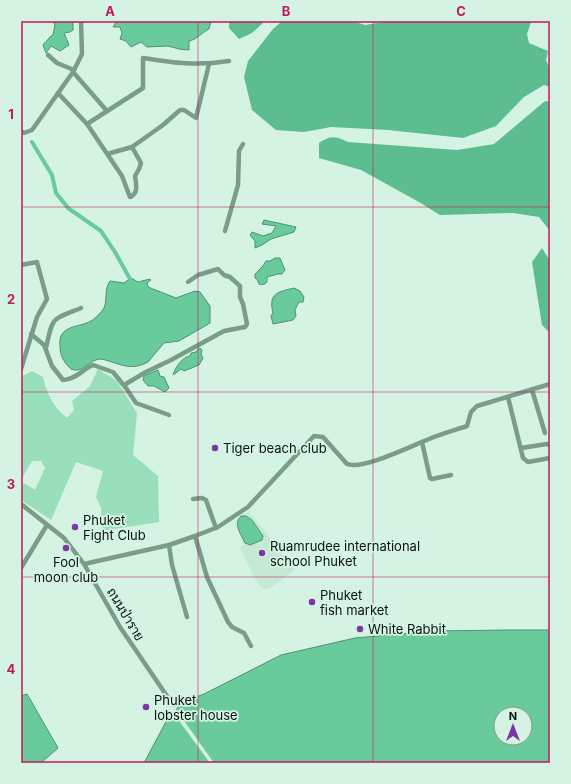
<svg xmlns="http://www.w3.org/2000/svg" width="571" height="784" viewBox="0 0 571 784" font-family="Inter,Sarabun,sans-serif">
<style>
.built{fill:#c4ead6}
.green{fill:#9adfbc}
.forest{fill:#5cbd90}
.water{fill:#69ca9c;stroke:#4c9371;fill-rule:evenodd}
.pier{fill:#d5f3e2}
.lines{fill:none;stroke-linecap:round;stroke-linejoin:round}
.canal{stroke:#69ca9c;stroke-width:4}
.minor{stroke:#789d89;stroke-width:4.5}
.grid{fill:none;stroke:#c2185b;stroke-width:1;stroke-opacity:0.55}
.poi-dot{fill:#7f35a7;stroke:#d5f3e2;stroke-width:1.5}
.labels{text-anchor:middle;stroke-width:3.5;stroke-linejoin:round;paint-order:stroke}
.poi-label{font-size:13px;fill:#08130e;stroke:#d5f3e2;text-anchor:start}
.street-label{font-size:13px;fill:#08130e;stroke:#d5f3e2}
.neatline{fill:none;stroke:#c2185b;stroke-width:1.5}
.grid-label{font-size:13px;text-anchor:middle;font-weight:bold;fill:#c2185b}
</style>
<rect width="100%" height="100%" fill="#d5f3e2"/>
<path class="built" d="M249,511L295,570L269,589H262L252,573L240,547L244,545L234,522Z"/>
<path class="green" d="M98,369L117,381L137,413L133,455L158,476L159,522L102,531L101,508L96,497L103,471L76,462L51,520L21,500V488L24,483L35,490L45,468L41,461H32L21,480V377L32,371L43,377C47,394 53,407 67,418L74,410L72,401L90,386Z"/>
<g class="forest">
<path d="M229,21H265L252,33L239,39L229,28Z"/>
<path d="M282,21H353L365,25L389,21H530L531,22L527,34L529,43L548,51L546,60L550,69V87L544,85L524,97L496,126L463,138L388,130L331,127L304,132L276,130L252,110L244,77L248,61L273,29Z"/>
<path d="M545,101L550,102V231L539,217L513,213L440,215L419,202L361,170L319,158V143C330,135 336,136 348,142L457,150L494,144Z"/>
<path d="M542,248L550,261V333L542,325L532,262Z"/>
</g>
<g class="water">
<path d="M53,21H73V30L70,32L64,33L69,45L60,51L51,46L46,53L43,45L50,37L53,35L55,25Z"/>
<path d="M121,21H211L209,29C201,33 198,39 189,41V50L179,49L168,46L147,47L141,42L131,47L126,41L120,39L122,33L120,27H113L116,22Z"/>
<path d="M264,220L296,227L294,232L271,239L262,245L255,248V241L250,235L252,232L263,236L272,233L276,226L262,224Z"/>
<path d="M275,258H280L285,270L282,274H278L267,277V282C265,285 262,285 259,284L257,279L255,278V274L263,266L266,261H270Z"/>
<path d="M131,278L138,282L150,279L151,280L147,283L148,287L176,298L195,291L200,292L210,306V323L179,341L164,343L148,362C135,369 126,367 112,362C108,361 104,359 100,359C89,360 82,374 71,369C63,361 60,356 60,345C58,325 78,328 91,321C95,319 99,314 102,311C109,303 103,290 110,281L124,283Z"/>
<path d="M294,288L300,291L304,297L303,302H299L295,310L296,316L293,320L273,324L271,316L273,313C268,293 278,292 294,288Z"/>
<path d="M200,348L202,350L201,354L203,358L199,365L184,371L181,369L173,375C175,368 182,357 190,356L191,353L196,352L198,349Z"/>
<path d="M158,370L160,376L164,377L169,388L165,392L154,386H148L143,380L144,376Z"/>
<path d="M241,516H246L252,520L263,536L262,540L250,545L245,543C241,534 233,524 241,516Z"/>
<path d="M507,630H550V763H144L168,718L183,702L204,694L281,655L355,638L434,631ZM501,714H525V738H501Z"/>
<path d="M27,694L58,748L41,763H21V696Z"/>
</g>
<path class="pier" d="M175,708L214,763H210L172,711Z"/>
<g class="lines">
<path class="canal" d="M32,142L52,175L56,193L68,208L101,231L115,252L130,279"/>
<g class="minor">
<path d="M48,55L57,63L74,70"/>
<path d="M73,72L107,111"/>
<path d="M58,93L87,124L122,176L130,197C139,193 136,184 135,176L139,169L141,163L132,147L107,154"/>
<path d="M87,124L143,88V58C175,63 196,66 229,61"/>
<path d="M21,131L24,133L32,130L73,72L82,54L81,21"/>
<path d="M132,147L163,125L180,110H184L196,118L209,64"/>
<path d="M225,231L238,185L239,151L243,144"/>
<path d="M21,265L37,262L47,299L37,317L21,369"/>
<path d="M31,334L44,345L52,366L63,380C75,380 83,369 93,365L113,372L126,388L136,403L169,415"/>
<path d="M46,348C53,316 51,320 81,308"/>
<path d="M124,385L146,372L171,360L224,331L245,327L247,324L243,304L240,297V286L230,277L224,275L218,269L198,275L188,282"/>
<path d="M532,390L545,433"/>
<path d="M508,397L523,458L528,462L550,458"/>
<path d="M422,442L430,478L432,479L451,475"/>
<path d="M521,448L547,444L550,445"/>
<path d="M193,499L202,498L206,500L216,528"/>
<path d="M21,504L64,538L84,564L120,627L171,702L174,705"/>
<path d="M195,536L207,577L228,622L232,627L244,633L251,646"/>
<path d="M169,545L172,565L187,617"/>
<path d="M84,564L169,545L195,536L218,527L248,507L314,436L323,437L347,464C363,470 411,446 429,439C441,434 455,430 467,426L471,412L477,406L550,384"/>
<path d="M21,568L47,525"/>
</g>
</g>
<path class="grid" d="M198,21V763M373,21V763M21,207H550M21,392H550M21,577H550"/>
<g class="poi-dot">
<circle cx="215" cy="448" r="4"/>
<circle cx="75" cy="527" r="4"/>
<circle cx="66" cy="548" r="4"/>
<circle cx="262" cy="553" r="4"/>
<circle cx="312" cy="602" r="4"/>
<circle cx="360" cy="629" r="4"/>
<circle cx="146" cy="707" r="4"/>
</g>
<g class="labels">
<g class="poi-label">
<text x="223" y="453">Tiger beach club</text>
<text x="83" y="525">Phuket<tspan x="83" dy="15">Fight Club</tspan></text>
<text x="270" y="551">Ruamrudee international<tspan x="270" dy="15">school Phuket</tspan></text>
<text x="66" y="567" text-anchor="middle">Fool<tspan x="66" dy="15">moon club</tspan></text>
<text x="320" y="600">Phuket<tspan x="320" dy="15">fish market</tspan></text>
<text x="368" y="634">White Rabbit</text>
<text x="154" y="705">Phuket<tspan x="154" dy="15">lobster house</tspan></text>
</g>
<g class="street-label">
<text transform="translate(126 614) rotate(59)" y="5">ถนนป่าราย</text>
</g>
</g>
<rect width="571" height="784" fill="none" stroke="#d5f3e2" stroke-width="44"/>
<g transform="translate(513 726)"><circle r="19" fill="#d5f3e2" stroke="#83998d"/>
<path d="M0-3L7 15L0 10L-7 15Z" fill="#7f35a7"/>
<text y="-6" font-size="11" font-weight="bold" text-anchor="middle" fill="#08130e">N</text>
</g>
<rect x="22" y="22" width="527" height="740" class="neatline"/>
<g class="grid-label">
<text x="110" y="16">A</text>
<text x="286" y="16">B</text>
<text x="461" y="16">C</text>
<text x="11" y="119">1</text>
<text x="11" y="304">2</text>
<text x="11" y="489">3</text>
<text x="11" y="674">4</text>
</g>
</svg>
